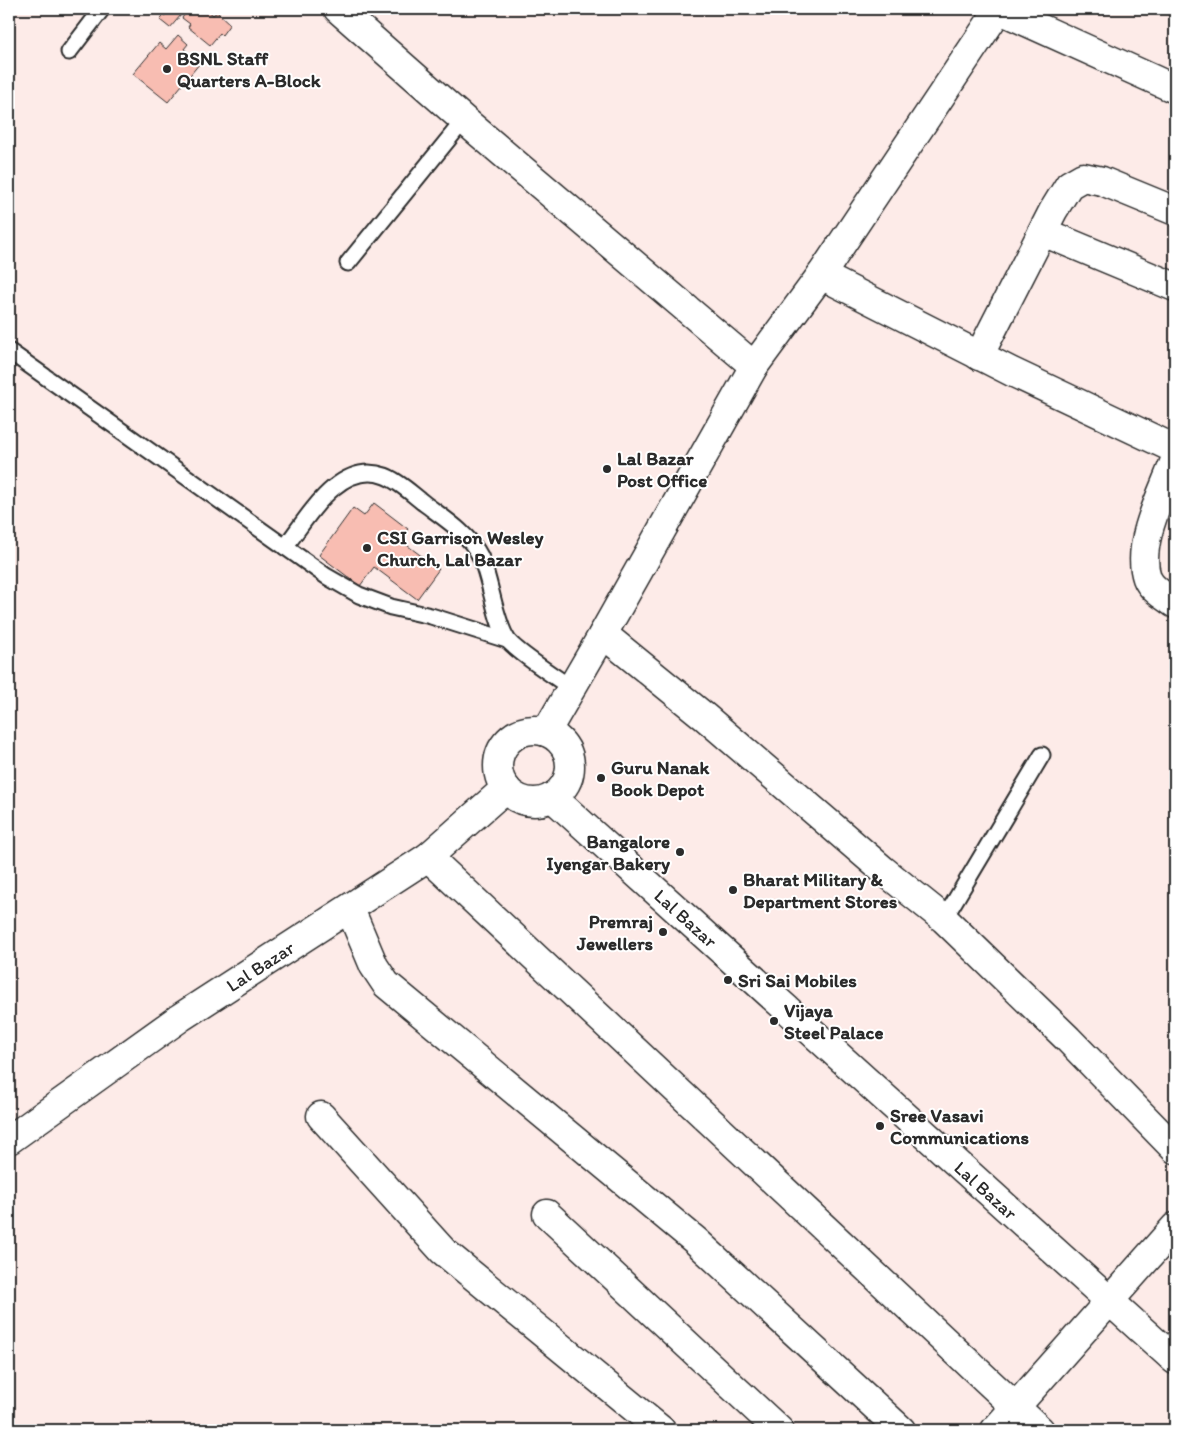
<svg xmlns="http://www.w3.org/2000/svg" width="1184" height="1439" viewBox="0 0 1184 1439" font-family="Itim,sans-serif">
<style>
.building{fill:#f8bdb2;stroke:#2b2b2b}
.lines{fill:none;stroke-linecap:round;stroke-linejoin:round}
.service-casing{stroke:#2b2b2b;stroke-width:19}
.minor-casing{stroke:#2b2b2b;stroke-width:31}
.secondary-casing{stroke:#2b2b2b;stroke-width:31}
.service{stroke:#fff;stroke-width:15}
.minor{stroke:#fff;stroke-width:28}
.secondary{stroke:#fff;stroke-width:28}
.poi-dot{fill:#2b2b2b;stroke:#fff;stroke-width:2}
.labels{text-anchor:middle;stroke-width:4;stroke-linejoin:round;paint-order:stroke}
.poi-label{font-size:19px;font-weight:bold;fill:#2b2b2b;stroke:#fff;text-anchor:start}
.street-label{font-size:19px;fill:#2b2b2b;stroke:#fff}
</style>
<rect width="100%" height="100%" fill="#fdebe8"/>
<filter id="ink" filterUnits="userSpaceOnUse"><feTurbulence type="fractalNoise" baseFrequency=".02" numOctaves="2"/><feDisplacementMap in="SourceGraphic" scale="10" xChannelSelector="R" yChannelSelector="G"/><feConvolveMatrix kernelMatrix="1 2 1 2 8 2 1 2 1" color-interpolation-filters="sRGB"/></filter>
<g filter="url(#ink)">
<g class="building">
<path d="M171,9H186L170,28L160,20Z"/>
<path d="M186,9H206L213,15L217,12L230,24L222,35L220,33L210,45L188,27L190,24L182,18L187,11Z"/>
<path d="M178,35L188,44L184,49L200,63L168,102L133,74L159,43L166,49Z"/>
<path d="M374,503L408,529L400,540L439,569L417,599L374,567L360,586L319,555L353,508L364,516Z"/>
</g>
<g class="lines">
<g class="service-casing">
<g id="service">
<path d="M69,52L102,9"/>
<path d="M348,263L464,120"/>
<path d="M9,351L326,576L359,595L391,607L431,616L507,640"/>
<path d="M285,547C308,517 340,459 385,476C399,481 413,495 425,504C445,519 469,534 480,556C491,580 494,618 507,639C513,649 558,679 570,687"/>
<path d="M944,919L1042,755"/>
</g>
</g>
<g class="minor-casing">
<g id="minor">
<path d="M338,9L464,120L754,366"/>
<path d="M998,9L1175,89"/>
<path d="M1043,232L1175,287"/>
<path d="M821,275L1012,372L1175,449"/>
<path d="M979,356L1053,211L1069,185L1083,177L1102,181L1175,211"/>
<path d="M1175,460C1163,493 1135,544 1147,578C1151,589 1166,597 1175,604"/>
<path d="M603,634L705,717L883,870L944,919L1068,1039L1175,1149"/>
<path d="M428,857L1040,1430"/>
<path d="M350,909L374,966L386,984L696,1241L901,1430"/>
<path d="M321,1116L443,1251L661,1430"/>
<path d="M547,1214L779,1430"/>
<path d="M995,1430L1175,1227"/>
</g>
</g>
<g class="secondary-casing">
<g id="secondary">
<circle cx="534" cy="766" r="36"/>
<path d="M546,732L603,634L754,366L821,275L999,9"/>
<path d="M552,797L1175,1360"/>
<path d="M9,1140L181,1017L428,857L506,788"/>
</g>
</g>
<use href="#service" class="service"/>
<use href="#minor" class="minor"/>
<use href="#secondary" class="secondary"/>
</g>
</g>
<g class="poi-dot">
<circle cx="167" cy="69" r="5"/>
<circle cx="607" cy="469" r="5"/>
<circle cx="367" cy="548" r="5"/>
<circle cx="601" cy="778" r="5"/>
<circle cx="680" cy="852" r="5"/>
<circle cx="733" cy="890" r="5"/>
<circle cx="663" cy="932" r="5"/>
<circle cx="728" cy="980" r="5"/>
<circle cx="774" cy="1021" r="5"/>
<circle cx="880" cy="1126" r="5"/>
</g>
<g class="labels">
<g class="poi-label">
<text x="177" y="65">BSNL Staff<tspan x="177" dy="22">Quarters A-Block</tspan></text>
<text x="617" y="465">Lal Bazar<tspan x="617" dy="22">Post Office</tspan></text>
<text x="377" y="544">CSI Garrison Wesley<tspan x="377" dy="22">Church, Lal Bazar</tspan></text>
<text x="611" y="774">Guru Nanak<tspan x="611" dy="22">Book Depot</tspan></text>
<text x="670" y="848" text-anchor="end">Bangalore<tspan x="670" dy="22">Iyengar Bakery</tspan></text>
<text x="743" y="886">Bharat Military &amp;<tspan x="743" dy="22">Department Stores</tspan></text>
<text x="653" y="928" text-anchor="end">Premraj<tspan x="653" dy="22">Jewellers</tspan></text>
<text x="738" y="987">Sri Sai Mobiles</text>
<text x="784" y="1017">Vijaya<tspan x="784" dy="22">Steel Palace</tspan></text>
<text x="890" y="1122">Sree Vasavi<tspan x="890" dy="22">Communications</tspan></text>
</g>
<g class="street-label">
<text transform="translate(686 918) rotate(42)" y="7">Lal Bazar</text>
<text transform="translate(260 966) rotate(-33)" y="7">Lal Bazar</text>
<text transform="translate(986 1190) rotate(42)" y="7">Lal Bazar</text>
</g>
</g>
<rect width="1184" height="1439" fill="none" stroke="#fff" stroke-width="30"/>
<rect x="15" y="15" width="1154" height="1409" fill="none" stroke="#2b2b2b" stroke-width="2" filter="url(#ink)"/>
</svg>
